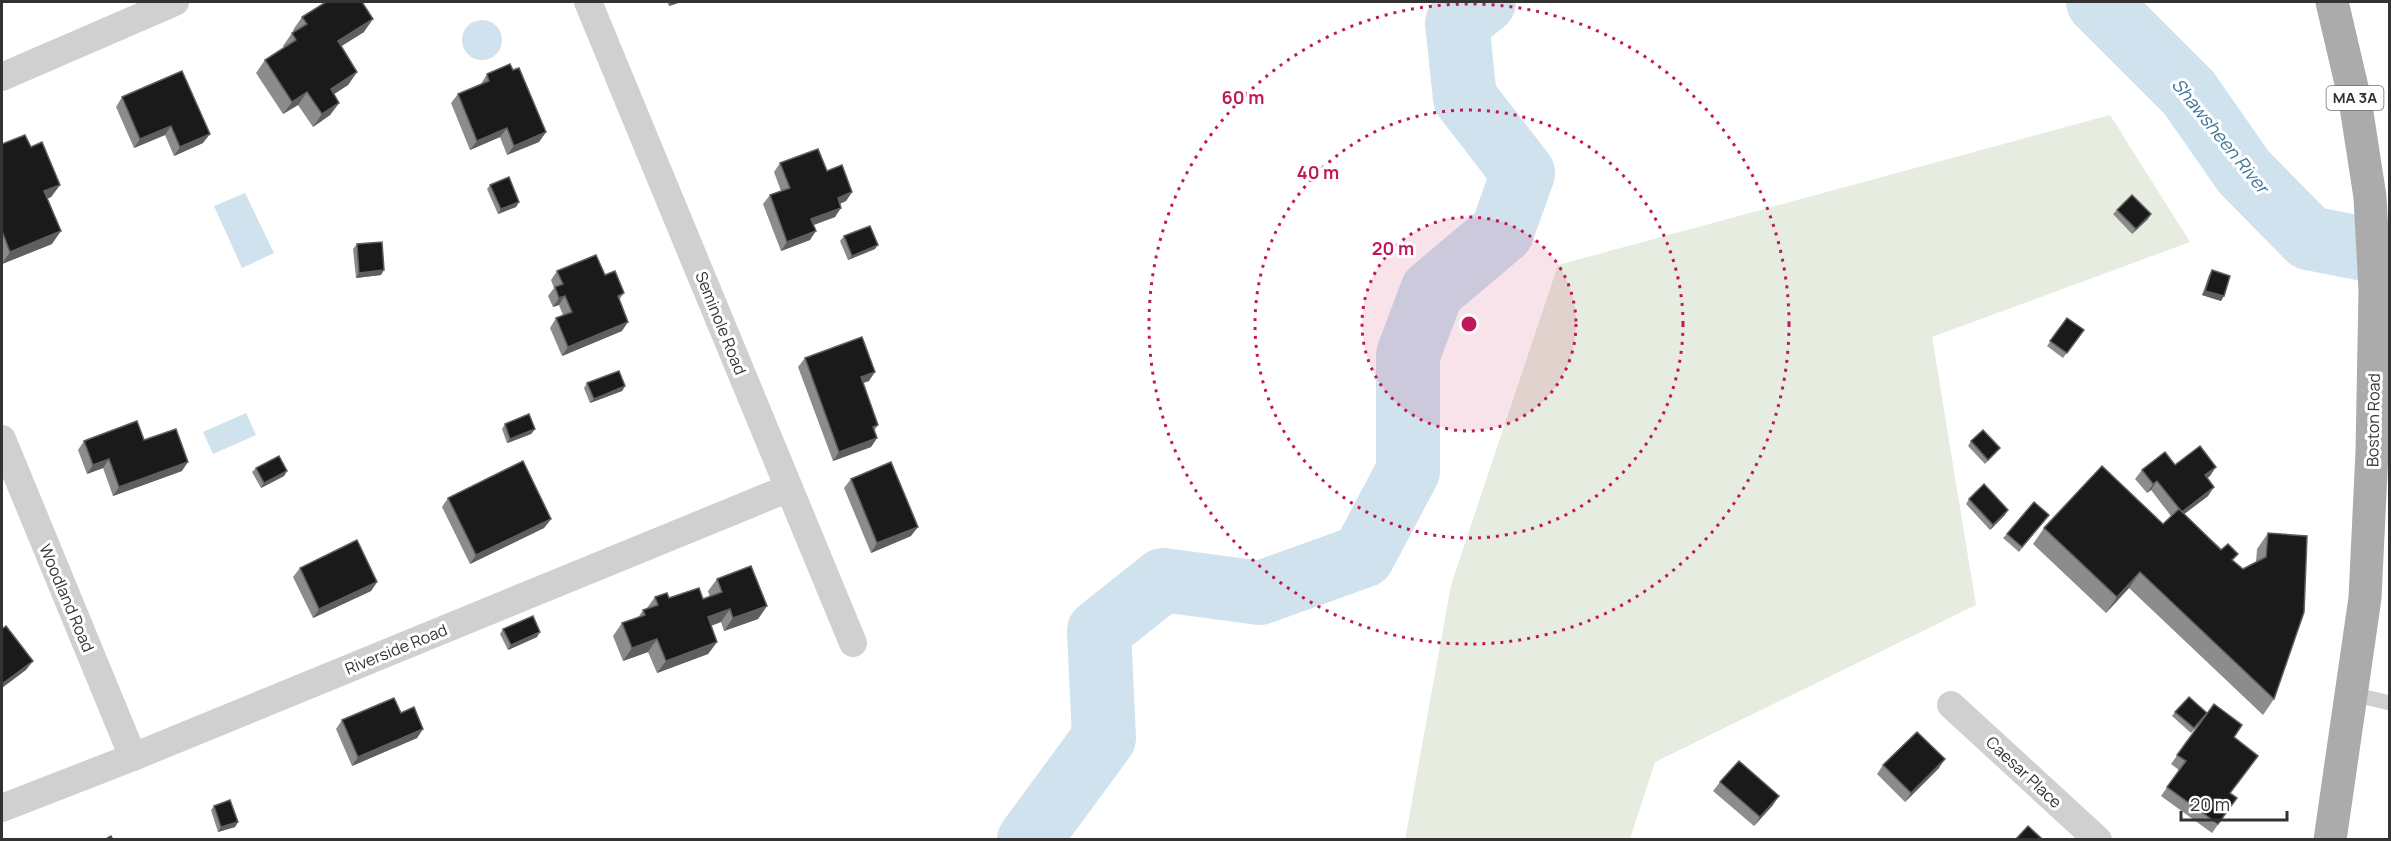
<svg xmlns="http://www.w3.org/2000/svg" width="2391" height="841" viewBox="0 0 2391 841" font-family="Manrope,sans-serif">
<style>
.green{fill:#e6ecdf}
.water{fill:#cfe2ee}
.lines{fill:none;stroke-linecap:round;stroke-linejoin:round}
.river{stroke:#cfe2ee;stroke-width:64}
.lane{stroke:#d0d0d0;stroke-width:15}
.street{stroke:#d0d0d0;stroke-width:28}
.primary{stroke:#ababab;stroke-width:33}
.wall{fill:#8c8c8c}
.shaded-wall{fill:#5f5f5f}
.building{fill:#1a1a1a;stroke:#5f5f5f;stroke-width:1.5}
.ring{fill:none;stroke:#c2185b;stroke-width:3;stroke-dasharray:3 6}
.labels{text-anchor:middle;stroke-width:6;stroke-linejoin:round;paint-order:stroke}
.shield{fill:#fff;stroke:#707070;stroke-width:1.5}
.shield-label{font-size:15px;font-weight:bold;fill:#333}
.street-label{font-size:16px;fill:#333;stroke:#fff}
.water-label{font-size:18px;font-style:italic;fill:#3f7597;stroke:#fff}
.centre{fill:#c2185b;stroke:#fff;stroke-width:3}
.ring-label{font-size:18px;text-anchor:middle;font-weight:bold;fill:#c2185b;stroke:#fff;stroke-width:6;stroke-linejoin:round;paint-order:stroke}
</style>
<rect width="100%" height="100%" fill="#fff"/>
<path class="green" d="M2110,115L2190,242L1932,337L1976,605L1655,762L1630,839L1405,840L1451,585L1558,265Z"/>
<g class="water">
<circle cx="482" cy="40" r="20"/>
<path d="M245,193L274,253L242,268L214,206Z"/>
<path d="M246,413L256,435L213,454L203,432Z"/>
</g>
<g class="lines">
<g class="river">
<path d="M2098,2L2189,93L2244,172L2309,238L2390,254"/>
<path d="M1029,840L1104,738L1099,631L1163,580L1260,593L1363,556L1408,471V355L1432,291L1502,232L1523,173L1465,98L1457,23L1484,2"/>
</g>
<path class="lane" d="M2352,694L2390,703"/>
<g class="street">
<path d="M588,2L853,643"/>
<path d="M2,77L175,2"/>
<path d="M2,439L133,757"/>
<path d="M1951,705L2098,840"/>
<path d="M2,808L133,757L789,488"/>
</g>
<path class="primary" d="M2330,840L2365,598L2372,452L2375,290L2370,197L2355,100L2332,2"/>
</g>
<g class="wall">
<path d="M667,2H681L669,6Z"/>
<path d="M302,17L364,32L341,46L357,72L348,85L334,94L339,103L330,115L313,127L298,105L283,114L256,73L265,60L284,48L283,46L292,33L294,31L293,30Z"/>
<path d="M487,74L546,132L539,142L507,155L500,137L470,150L451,103L458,94L481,84Z"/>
<path d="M122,97L203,143L174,156L165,135L134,148L116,107Z"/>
<path d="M2,144L31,147L60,185L51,197L47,199L52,244L2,264Z"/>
<path d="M780,163L827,171L852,192L846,201L840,204L835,217L814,225L810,240L781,251L763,204L770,195L781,191L774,172Z"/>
<path d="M490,185L519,202L516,207L498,214L487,189Z"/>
<path d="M2117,210L2148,219L2132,234L2113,214Z"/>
<path d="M844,236L875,249L848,260L840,241Z"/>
<path d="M357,244L381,275L356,278L353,249Z"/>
<path d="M2212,270L2221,301L2202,295L2209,275Z"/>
<path d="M557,271L605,275L624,293L619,300L622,331L562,356L550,328L556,318L563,315L559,305L553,307L548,296L554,288L551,280Z"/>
<path d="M2067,318L2084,330L2063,358L2047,346Z"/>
<path d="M805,358L869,381L863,383L878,425L874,431L877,438L871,447L833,461L798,367Z"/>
<path d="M587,383L625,386L622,391L590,403L584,388Z"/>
<path d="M505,424L535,429L531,434L507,443L502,429Z"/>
<path d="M144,440L182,471L113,496L103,468L87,474L78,450L84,441Z"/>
<path d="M1971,441L1996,453L1985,464L1968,446Z"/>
<path d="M2175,465L2210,476L2207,478L2208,496L2184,514L2243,569L2256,562L2257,549L2268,533L2274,699L2263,715L2129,588L2106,613L2033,544L2044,528L2163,524L2171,516L2151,490L2147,493L2135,479L2142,470Z"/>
<path d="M256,468L287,471L284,476L261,488L252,472Z"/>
<path d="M851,479L911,536L871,553L844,488Z"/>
<path d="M448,498L551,519L544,528L470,564L442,507Z"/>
<path d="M1969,499L2005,515L1990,530L1966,504Z"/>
<path d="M2049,515L2019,552L2003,538L2007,534Z"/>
<path d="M300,568L377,582L371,591L313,618L293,577Z"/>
<path d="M717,579L767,606L758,619L724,631L721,622L711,626L717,642L708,654L657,673L648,652L623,661L613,636L622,623L638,618L643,610L647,608L655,597L703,599L710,597L708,591Z"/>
<path d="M503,629L537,637L508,650L500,634Z"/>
<path d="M2214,704L2234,737L2230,794L2237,798L2212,833L2161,796L2179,770L2171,764Z"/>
<path d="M2175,712L2204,718L2191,733L2172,716Z"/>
<path d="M401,713L423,729L417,738L352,766L336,729L342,720Z"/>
<path d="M1883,765L1939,768L1905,802L1877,774Z"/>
<path d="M1720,782L1773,805L1754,826L1713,791Z"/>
<path d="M214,806L238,822L235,827L218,832L211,810Z"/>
</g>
<g class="shaded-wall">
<path d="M672,2H681L669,6Z"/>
<path d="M373,19L364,32L329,54L338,41Z"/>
<path d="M357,72L348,85L322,102L331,89Z"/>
<path d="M307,92L298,105L283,114L292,102Z"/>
<path d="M339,103L330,115L313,127L322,114Z"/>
<path d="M171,126L165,135L134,148L140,139Z"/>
<path d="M507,128L500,137L470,150L477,141Z"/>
<path d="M546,132L539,142L507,155L514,146Z"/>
<path d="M210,134L203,143L174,156L180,147Z"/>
<path d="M60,185L51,197L35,204L44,191Z"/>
<path d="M852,192L846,201L831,207L838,198Z"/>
<path d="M519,202L516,207L498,214L501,209Z"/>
<path d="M841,208L835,217L805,228L811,219Z"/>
<path d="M2151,214L2148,219L2132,234L2136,229Z"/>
<path d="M61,231L52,244L2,264L10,252Z"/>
<path d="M816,231L810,240L781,251L787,242Z"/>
<path d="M878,245L875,249L848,260L852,256Z"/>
<path d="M384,270L381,275L356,278L359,273Z"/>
<path d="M2205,291L2224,296L2221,301L2202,295Z"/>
<path d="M565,296L559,305L553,307L559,298Z"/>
<path d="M628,322L622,331L562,356L568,347Z"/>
<path d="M875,372L869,381L854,386L861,377Z"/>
<path d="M625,386L622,391L590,403L594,399Z"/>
<path d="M535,429L531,434L507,443L510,439Z"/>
<path d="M877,438L871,447L833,461L839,452Z"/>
<path d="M109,459L103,468L87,474L93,465Z"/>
<path d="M188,462L182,471L113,496L119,487Z"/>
<path d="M2216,467L2210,476L2199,484L2205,475Z"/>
<path d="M287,471L284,476L261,488L264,483Z"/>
<path d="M2157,481L2151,490L2147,493L2153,484Z"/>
<path d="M2214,487L2208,496L2175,521L2181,512Z"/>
<path d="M2008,510L2005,515L1990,530L1993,525Z"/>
<path d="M551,519L544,528L470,564L476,555Z"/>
<path d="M918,527L911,536L871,553L877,543Z"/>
<path d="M2140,572L2129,588L2106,613L2117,597Z"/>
<path d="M377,582L371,591L313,618L319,609Z"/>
<path d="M767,606L758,619L724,631L733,618Z"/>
<path d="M730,609L721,622L699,630L708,617Z"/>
<path d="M540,632L537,637L508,650L511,645Z"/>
<path d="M657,639L648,652L623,661L632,648Z"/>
<path d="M717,642L708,654L657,673L666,661Z"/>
<path d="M33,661L26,670L2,688V684Z"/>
<path d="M423,729L417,738L352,766L358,757Z"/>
<path d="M1945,759L1939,768L1905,802L1911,793Z"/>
<path d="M1779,796L1773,805L1754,826L1760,817Z"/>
<path d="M238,822L235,827L218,832L221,827Z"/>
</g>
<g class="building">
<path d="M326,2H362L373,19L338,41L357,72L331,89L339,103L322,114L307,92L292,102L265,60L296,40L292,33L307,24L302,17Z"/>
<path d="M510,64L513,70L519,68L546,132L514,146L507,128L477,141L458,94L489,81L487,74Z"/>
<path d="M182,71L210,134L180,147L171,126L140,139L122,97Z"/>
<path d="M25,135L31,147L42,142L60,185L44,191L61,231L10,252L2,231V144Z"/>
<path d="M818,149L827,171L842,165L852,192L838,198L841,208L811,219L816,231L787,242L770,195L790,188L780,163Z"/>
<path d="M509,177L519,202L501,209L490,185Z"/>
<path d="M2132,195L2151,214L2136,229L2117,210Z"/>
<path d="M870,226L878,245L852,256L844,236Z"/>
<path d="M382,242L384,270L359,273L357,244Z"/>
<path d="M596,255L605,275L615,271L624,293L618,296L628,322L568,347L556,318L572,312L565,296L559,298L555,287L563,284L557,271Z"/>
<path d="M2212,270L2230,276L2224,296L2205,291Z"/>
<path d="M2067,318L2084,330L2067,353L2050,341Z"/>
<path d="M862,337L875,372L861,377L878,425L873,427L877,438L839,452L805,358Z"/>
<path d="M619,371L625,386L594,399L587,383Z"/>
<path d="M529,414L535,429L510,439L505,424Z"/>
<path d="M137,421L144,440L176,429L188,462L119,487L109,459L93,465L84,441Z"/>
<path d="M1983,430L2000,448L1988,460L1971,441Z"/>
<path d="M2200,446L2216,467L2205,475L2214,487L2182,512L2157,481L2153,484L2142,470L2165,452L2175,465Z"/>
<path d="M279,456L287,471L264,483L256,468Z"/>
<path d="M523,461L551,519L476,555L448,498Z"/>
<path d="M891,462L918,527L877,543L851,479Z"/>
<path d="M2102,466L2163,524L2179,509L2221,550L2228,544L2238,554L2232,560L2243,569L2266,557L2268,533L2307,536L2304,612L2274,699L2140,572L2117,597L2044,528Z"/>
<path d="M1984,484L2008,510L1993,525L1969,499Z"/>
<path d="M2034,502L2049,515L2022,547L2007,534Z"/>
<path d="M357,540L377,582L319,609L300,568Z"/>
<path d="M751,566L767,606L733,618L730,609L708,617L717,642L666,661L657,639L632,648L622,623L645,615L643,610L658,605L655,597L667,593L669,598L699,588L703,599L722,592L717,579Z"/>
<path d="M533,616L540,632L511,645L503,629Z"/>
<path d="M6,626L33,661L2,684V629Z"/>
<path d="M2189,697L2207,713L2194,728L2175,712Z"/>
<path d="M394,698L401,713L414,707L423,729L358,757L342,720Z"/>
<path d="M2214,704L2242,725L2234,737L2258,756L2230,793L2237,798L2218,824L2167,787L2186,761L2177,755Z"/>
<path d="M1917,732L1945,759L1911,793L1883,765Z"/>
<path d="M1739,761L1779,796L1760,817L1720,782Z"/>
<path d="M230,800L238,822L221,827L214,806Z"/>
<path d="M2028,826L2041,838L2040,840H2015Z"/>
<path d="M111,836L113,840H104Z"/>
</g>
<circle cx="1469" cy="324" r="107" fill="#c2185b" fill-opacity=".12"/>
<g class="ring">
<circle cx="1469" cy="324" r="107"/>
<circle cx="1469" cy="324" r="214"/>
<circle cx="1469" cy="324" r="320"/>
</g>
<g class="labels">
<rect class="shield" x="2326.5" y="86" width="57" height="24" rx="4.5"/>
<g class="shield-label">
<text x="2355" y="103">MA 3A</text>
</g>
<g class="street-label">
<text transform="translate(721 323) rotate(68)" y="6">Seminole Road</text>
<text transform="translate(2373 420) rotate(-89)" y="6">Boston Road</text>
<text transform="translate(67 598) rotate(67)" y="6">Woodland Road</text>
<text transform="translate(396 649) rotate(-22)" y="6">Riverside Road</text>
<text transform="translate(2024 772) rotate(43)" y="6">Caesar Place</text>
</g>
<g class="water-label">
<text transform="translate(2220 136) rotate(51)" y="6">Shawsheen River</text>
</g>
</g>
<circle cx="1469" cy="324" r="9" class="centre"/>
<g class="ring-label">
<text x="1243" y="104">60 m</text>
<text x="1318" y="179">40 m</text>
<text x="1393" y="255">20 m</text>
</g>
<rect width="2391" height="841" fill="none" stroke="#333333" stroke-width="6"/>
<path d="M2181 811v9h106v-9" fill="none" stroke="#333333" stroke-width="3"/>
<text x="2190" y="811" font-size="18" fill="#333333" stroke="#ffffff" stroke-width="4.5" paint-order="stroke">20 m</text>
</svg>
